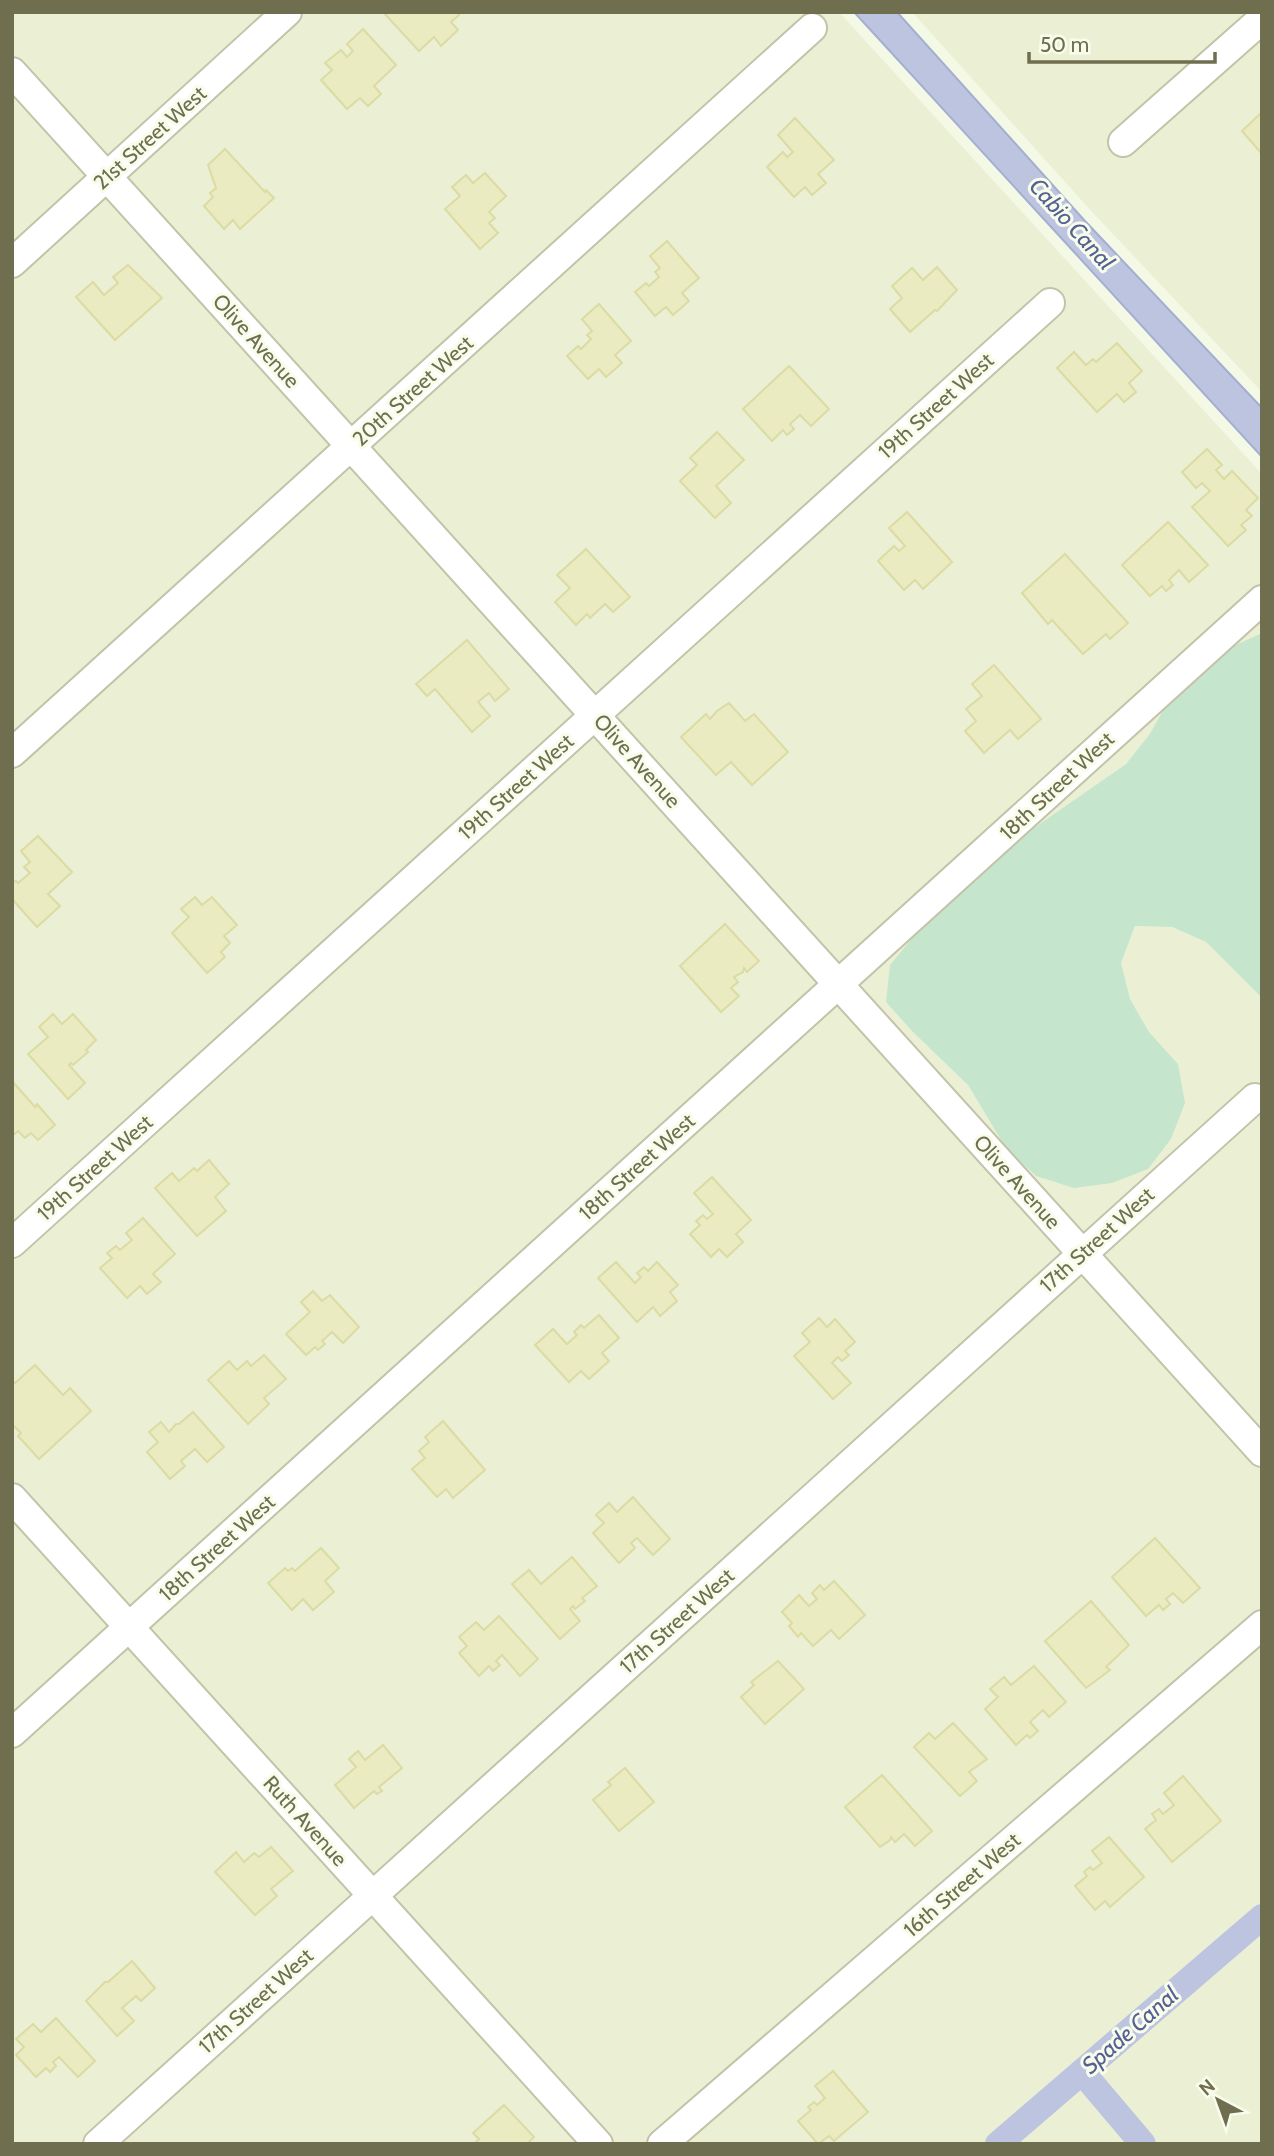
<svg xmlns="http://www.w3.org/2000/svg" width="1274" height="2156" viewBox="0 0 1274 2156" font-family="Cabin,sans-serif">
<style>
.residential{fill:#ebf0d5}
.green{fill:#c6e5cd}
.water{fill:#bdc4e0;stroke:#a4aed0;stroke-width:2}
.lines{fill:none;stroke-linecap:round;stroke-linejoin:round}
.canal{stroke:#bdc4e0;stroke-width:26}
.building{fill:#eaebc1;stroke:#dbdba3;stroke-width:2}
.minor-casing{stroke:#c2c3a8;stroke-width:32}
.minor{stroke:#fff;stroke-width:28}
.labels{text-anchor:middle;stroke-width:6;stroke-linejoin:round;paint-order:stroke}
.street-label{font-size:21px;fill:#6f6e4e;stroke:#f8fceb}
.water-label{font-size:23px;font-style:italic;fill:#556193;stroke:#f8fceb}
</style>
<rect width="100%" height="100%" fill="#f4f9e6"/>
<g class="residential">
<path d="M12,12H839L1262,474V633L1168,702L1149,735L1126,764L1028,832L914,936L941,1057L968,1085L1007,1150L1036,1176L1178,1064L1149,1032L1130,999L1121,963L1135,926L1172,927L1206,942L1262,998V2144H12Z"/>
<path d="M912,12H1262V392L1093,213Z"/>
</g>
<path class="green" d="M1262,633V998L1206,942L1172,927L1135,926L1121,963L1130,999L1149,1032L1178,1064L1185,1103L1171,1139L1148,1169L1112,1183L1074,1188L1036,1176L1007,1150L968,1085L912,1031L886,1002L890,965L914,936L998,856L1028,832L1126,764L1149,735L1168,702L1225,650Z"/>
<path class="water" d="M854,12H897L1085,221L1262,408V457Z"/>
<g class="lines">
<g class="canal">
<path d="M1082,2072L1143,2144"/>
<path d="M998,2144L1262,1917"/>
</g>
</g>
<g class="building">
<path d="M383,12H457L459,15L451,22L458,30L441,46L434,37L419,51Z"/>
<path d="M363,29L396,65L374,86L381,94L368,106L360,98L347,109L321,80L332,70L325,63L341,50L347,57L353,51L347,44Z"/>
<path d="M1262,112V154L1242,131Z"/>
<path d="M795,118L834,160L818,174L826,183L812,195L805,187L794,197L767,167L783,152L787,157L793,152L778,135Z"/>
<path d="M225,149L265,192L266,190L274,198L240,229L233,220L224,229L204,206L213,197L210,193L216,188L208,165Z"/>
<path d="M485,173L506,196L489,212L495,218L489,223L498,233L480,249L445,209L460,196L452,187L466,175L473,183Z"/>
<path d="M667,241L699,278L682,293L689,301L673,315L666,307L655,316L635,292L646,283L649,286L659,277L655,272L660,268L650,256Z"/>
<path d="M128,265L162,298L115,340L76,297L93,282L104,295L118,283L113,277Z"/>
<path d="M937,267L957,290L937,311L935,310L910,332L890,309L902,298L892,286L912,268L923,280Z"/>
<path d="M599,304L631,341L615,355L622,363L606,377L599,369L588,379L567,356L578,346L581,349L591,339L587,335L592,331L582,319Z"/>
<path d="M1117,343L1142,371L1129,383L1136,392L1124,402L1117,394L1097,412L1057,368L1074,352L1086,365L1093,359L1096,362Z"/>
<path d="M789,366L829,409L811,426L800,415L790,424L794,429L787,435L783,430L772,441L743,409Z"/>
<path d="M717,432L744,460L716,486L731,503L715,518L680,481L697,465L690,458Z"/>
<path d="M1207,449L1222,465L1216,470L1224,479L1232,471L1258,498L1246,510L1252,516L1241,525L1246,530L1228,546L1192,507L1210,491L1202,483L1196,488L1182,472Z"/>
<path d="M907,512L952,562L923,589L915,580L904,590L878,561L894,546L899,551L905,546L889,528Z"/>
<path d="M1168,522L1208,565L1189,582L1179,570L1169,580L1173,585L1166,591L1162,586L1150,596L1122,565Z"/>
<path d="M586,549L630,597L613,612L605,604L590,618L587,614L576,625L555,602L570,588L557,575Z"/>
<path d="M1065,554L1128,623L1110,639L1106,634L1083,654L1052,620L1048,624L1022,593Z"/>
<path d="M467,640L509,689L495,701L489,693L478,702L490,716L472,732L435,689L427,696L416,684Z"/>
<path d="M994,665L1041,719L1018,739L1010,730L984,753L965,731L976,721L966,709L982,696L972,684Z"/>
<path d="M729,703L745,721L754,714L788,752L752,785L731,762L716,775L681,737L706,714L710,719L717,711Z"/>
<path d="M38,836L72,872L48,894L60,906L37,927L12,899V882L16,881L18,883L30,873L24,867L30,862L21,851Z"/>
<path d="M195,897L202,905L212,897L237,925L224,936L230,943L221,952L225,957L207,973L172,933L189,917L181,909Z"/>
<path d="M725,924L759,961L747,972L744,968L743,972L734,977L738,982L731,988L739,996L721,1012L680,966Z"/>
<path d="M53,1014L62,1024L73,1014L96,1040L86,1050L88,1052L73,1065L71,1063L69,1065L85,1083L68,1099L28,1054L48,1037L39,1027Z"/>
<path d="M12,1081L35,1107L37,1104L55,1125L38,1140L31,1133L25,1138L18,1131L12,1136Z"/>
<path d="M209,1160L229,1184L215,1197L226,1211L197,1236L155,1188L172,1173L179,1181L194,1168L197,1171Z"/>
<path d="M712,1177L751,1220L736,1234L743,1242L727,1257L719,1249L711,1257L690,1234L700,1225L696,1221L703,1215L707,1219L713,1214L694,1193Z"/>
<path d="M143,1218L175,1254L153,1274L161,1282L147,1294L140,1286L127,1298L100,1268L112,1258L107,1253L116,1246L120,1250L132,1240L126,1233Z"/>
<path d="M616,1262L635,1283L641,1277L637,1273L644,1267L648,1271L657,1262L678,1285L670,1292L677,1301L660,1316L653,1307L637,1322L598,1278Z"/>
<path d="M313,1291L322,1301L330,1295L359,1327L343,1343L332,1332L322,1341L325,1344L318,1350L315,1347L306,1355L286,1334L310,1312L301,1302Z"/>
<path d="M599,1315L619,1338L602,1353L609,1361L589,1379L581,1371L569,1382L535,1345L553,1329L567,1344L577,1335L574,1332L581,1325L584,1328Z"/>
<path d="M819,1318L827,1327L835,1319L855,1342L845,1351L849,1355L842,1361L838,1357L832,1363L851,1383L833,1399L794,1356L810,1342L802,1333Z"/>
<path d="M264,1355L286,1379L264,1398L269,1404L248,1424L208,1380L229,1361L237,1370L247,1361L251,1366Z"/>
<path d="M35,1365L63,1395L70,1388L91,1411L39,1459L18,1436L21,1433L12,1424V1380L15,1383Z"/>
<path d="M193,1412L224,1447L207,1462L195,1449L181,1461L185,1466L170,1479L147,1452L158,1442L149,1432L161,1422L169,1432L176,1424H179Z"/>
<path d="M443,1421L485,1470L453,1498L446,1489L437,1497L412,1469L425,1458L419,1451L429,1442L425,1437Z"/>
<path d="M633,1497L670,1539L653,1555L637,1538L631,1543L635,1548L619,1563L593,1533L604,1523L596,1515L609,1503L617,1512Z"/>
<path d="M1155,1538L1200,1588L1183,1603L1173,1593L1166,1599L1170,1604L1163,1610L1159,1605L1146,1616L1112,1577Z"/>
<path d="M321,1548L339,1568L325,1581L334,1592L313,1610L303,1599L292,1610L268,1583L285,1568L288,1571L292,1568L295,1571Z"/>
<path d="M572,1557L597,1586L582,1598L585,1601L575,1609L573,1606L570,1609L580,1621L560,1639L512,1584L529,1570L541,1584Z"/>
<path d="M834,1581L865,1615L839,1639L831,1630L813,1646L801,1633L798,1637L789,1626L792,1623L782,1612L799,1595L809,1606L817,1599L812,1593L820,1585L824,1590Z"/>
<path d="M1091,1601L1129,1645L1106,1667L1110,1670L1086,1688L1045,1641Z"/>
<path d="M499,1616L538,1659L520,1676L502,1655L496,1661L500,1665L493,1671L489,1666L479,1676L459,1653L467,1646L459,1637L476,1622L484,1630Z"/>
<path d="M778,1661L804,1689L765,1724L741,1697L754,1685L751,1682Z"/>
<path d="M1034,1666L1066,1702L1049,1717L1043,1710L1030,1722L1038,1731L1030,1738L1027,1735L1016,1745L985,1709L998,1697L990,1689L1004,1677L1011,1685Z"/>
<path d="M953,1723L987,1759L969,1772L977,1781L960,1796L914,1747L929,1733L935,1739Z"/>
<path d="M383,1745L402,1768L379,1787L382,1791L377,1794L374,1791L354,1808L335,1785L356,1767L349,1759L358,1751L365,1760Z"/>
<path d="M625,1768L654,1802L619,1831L593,1800L611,1785L608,1782Z"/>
<path d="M882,1775L932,1831L915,1846L904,1834L895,1842L891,1837L890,1840L880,1847L845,1807Z"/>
<path d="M1183,1776L1221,1821L1172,1862L1145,1829L1156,1820L1152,1814L1159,1809L1163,1814L1174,1805L1164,1793Z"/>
<path d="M1109,1837L1144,1877L1110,1907L1105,1901L1095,1910L1075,1886L1087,1876L1084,1872L1090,1867L1093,1870L1102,1863L1092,1851Z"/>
<path d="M271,1847L293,1871L271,1889L277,1896L255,1915L215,1872L236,1852L244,1862L254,1853L259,1857Z"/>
<path d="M132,1961L155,1988L141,2001L136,1996L122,2008L134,2021L117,2036L86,2001L105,1982H108Z"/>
<path d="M56,2018L95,2061L78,2077L59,2057L53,2062L56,2066L50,2072L46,2068L36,2077L16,2055L24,2047L16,2039L33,2024L41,2032Z"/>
<path d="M833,2071L868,2112L834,2141L829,2136L818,2144L798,2121L811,2110L808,2107L814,2102L817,2105L825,2098L815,2086Z"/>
<path d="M504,2105L534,2137L527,2144H474L479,2139L473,2133Z"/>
</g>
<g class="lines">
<g class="minor-casing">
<g id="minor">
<path d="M12,72L1262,1452"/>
<path d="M1123,142L1262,19"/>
<path d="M12,263L287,12"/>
<path d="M12,753L812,28"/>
<path d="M12,1243L1050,303"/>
<path d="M12,1498L598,2144"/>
<path d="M12,1733L1262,600"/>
<path d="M98,2144L1255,1098"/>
<path d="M662,2144L1262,1625"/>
</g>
</g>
<use href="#minor" class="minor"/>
</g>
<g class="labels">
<g class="street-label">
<text transform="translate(150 138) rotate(-42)" y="7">21st Street West</text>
<text transform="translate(256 341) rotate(48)" y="7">Olive Avenue</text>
<text transform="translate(413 391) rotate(-42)" y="7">20th Street West</text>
<text transform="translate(936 406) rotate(-42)" y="7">19th Street West</text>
<text transform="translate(637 761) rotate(48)" y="7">Olive Avenue</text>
<text transform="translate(1057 786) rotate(-43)" y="7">18th Street West</text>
<text transform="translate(516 787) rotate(-42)" y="7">19th Street West</text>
<text transform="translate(637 1167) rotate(-42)" y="7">18th Street West</text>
<text transform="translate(95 1168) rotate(-42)" y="7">19th Street West</text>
<text transform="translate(1017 1182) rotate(48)" y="7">Olive Avenue</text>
<text transform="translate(1097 1240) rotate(-42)" y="7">17th Street West</text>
<text transform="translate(217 1548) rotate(-42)" y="7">18th Street West</text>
<text transform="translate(677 1621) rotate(-42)" y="7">17th Street West</text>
<text transform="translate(305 1821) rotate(48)" y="7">Ruth Avenue</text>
<text transform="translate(962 1885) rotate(-41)" y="7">16th Street West</text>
<text transform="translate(256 2001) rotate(-42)" y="7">17th Street West</text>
</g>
<g class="water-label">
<text transform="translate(1072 224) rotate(48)" y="8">Cabio Canal</text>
<text transform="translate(1130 2030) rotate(-41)" y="8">Spade Canal</text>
</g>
</g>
<rect width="1274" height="2156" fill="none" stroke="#6f6e4e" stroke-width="28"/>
<g transform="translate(1218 2100) rotate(319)" stroke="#f8fceb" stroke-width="5" paint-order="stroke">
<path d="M0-5L12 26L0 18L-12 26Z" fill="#6f6e4e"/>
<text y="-10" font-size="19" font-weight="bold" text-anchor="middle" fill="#6f6e4e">N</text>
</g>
<path d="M1029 52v10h186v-10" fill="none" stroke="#6f6e4e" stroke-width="3.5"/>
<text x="1040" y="52" font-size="21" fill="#6f6e4e" stroke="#f8fceb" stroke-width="5" paint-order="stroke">50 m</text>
</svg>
